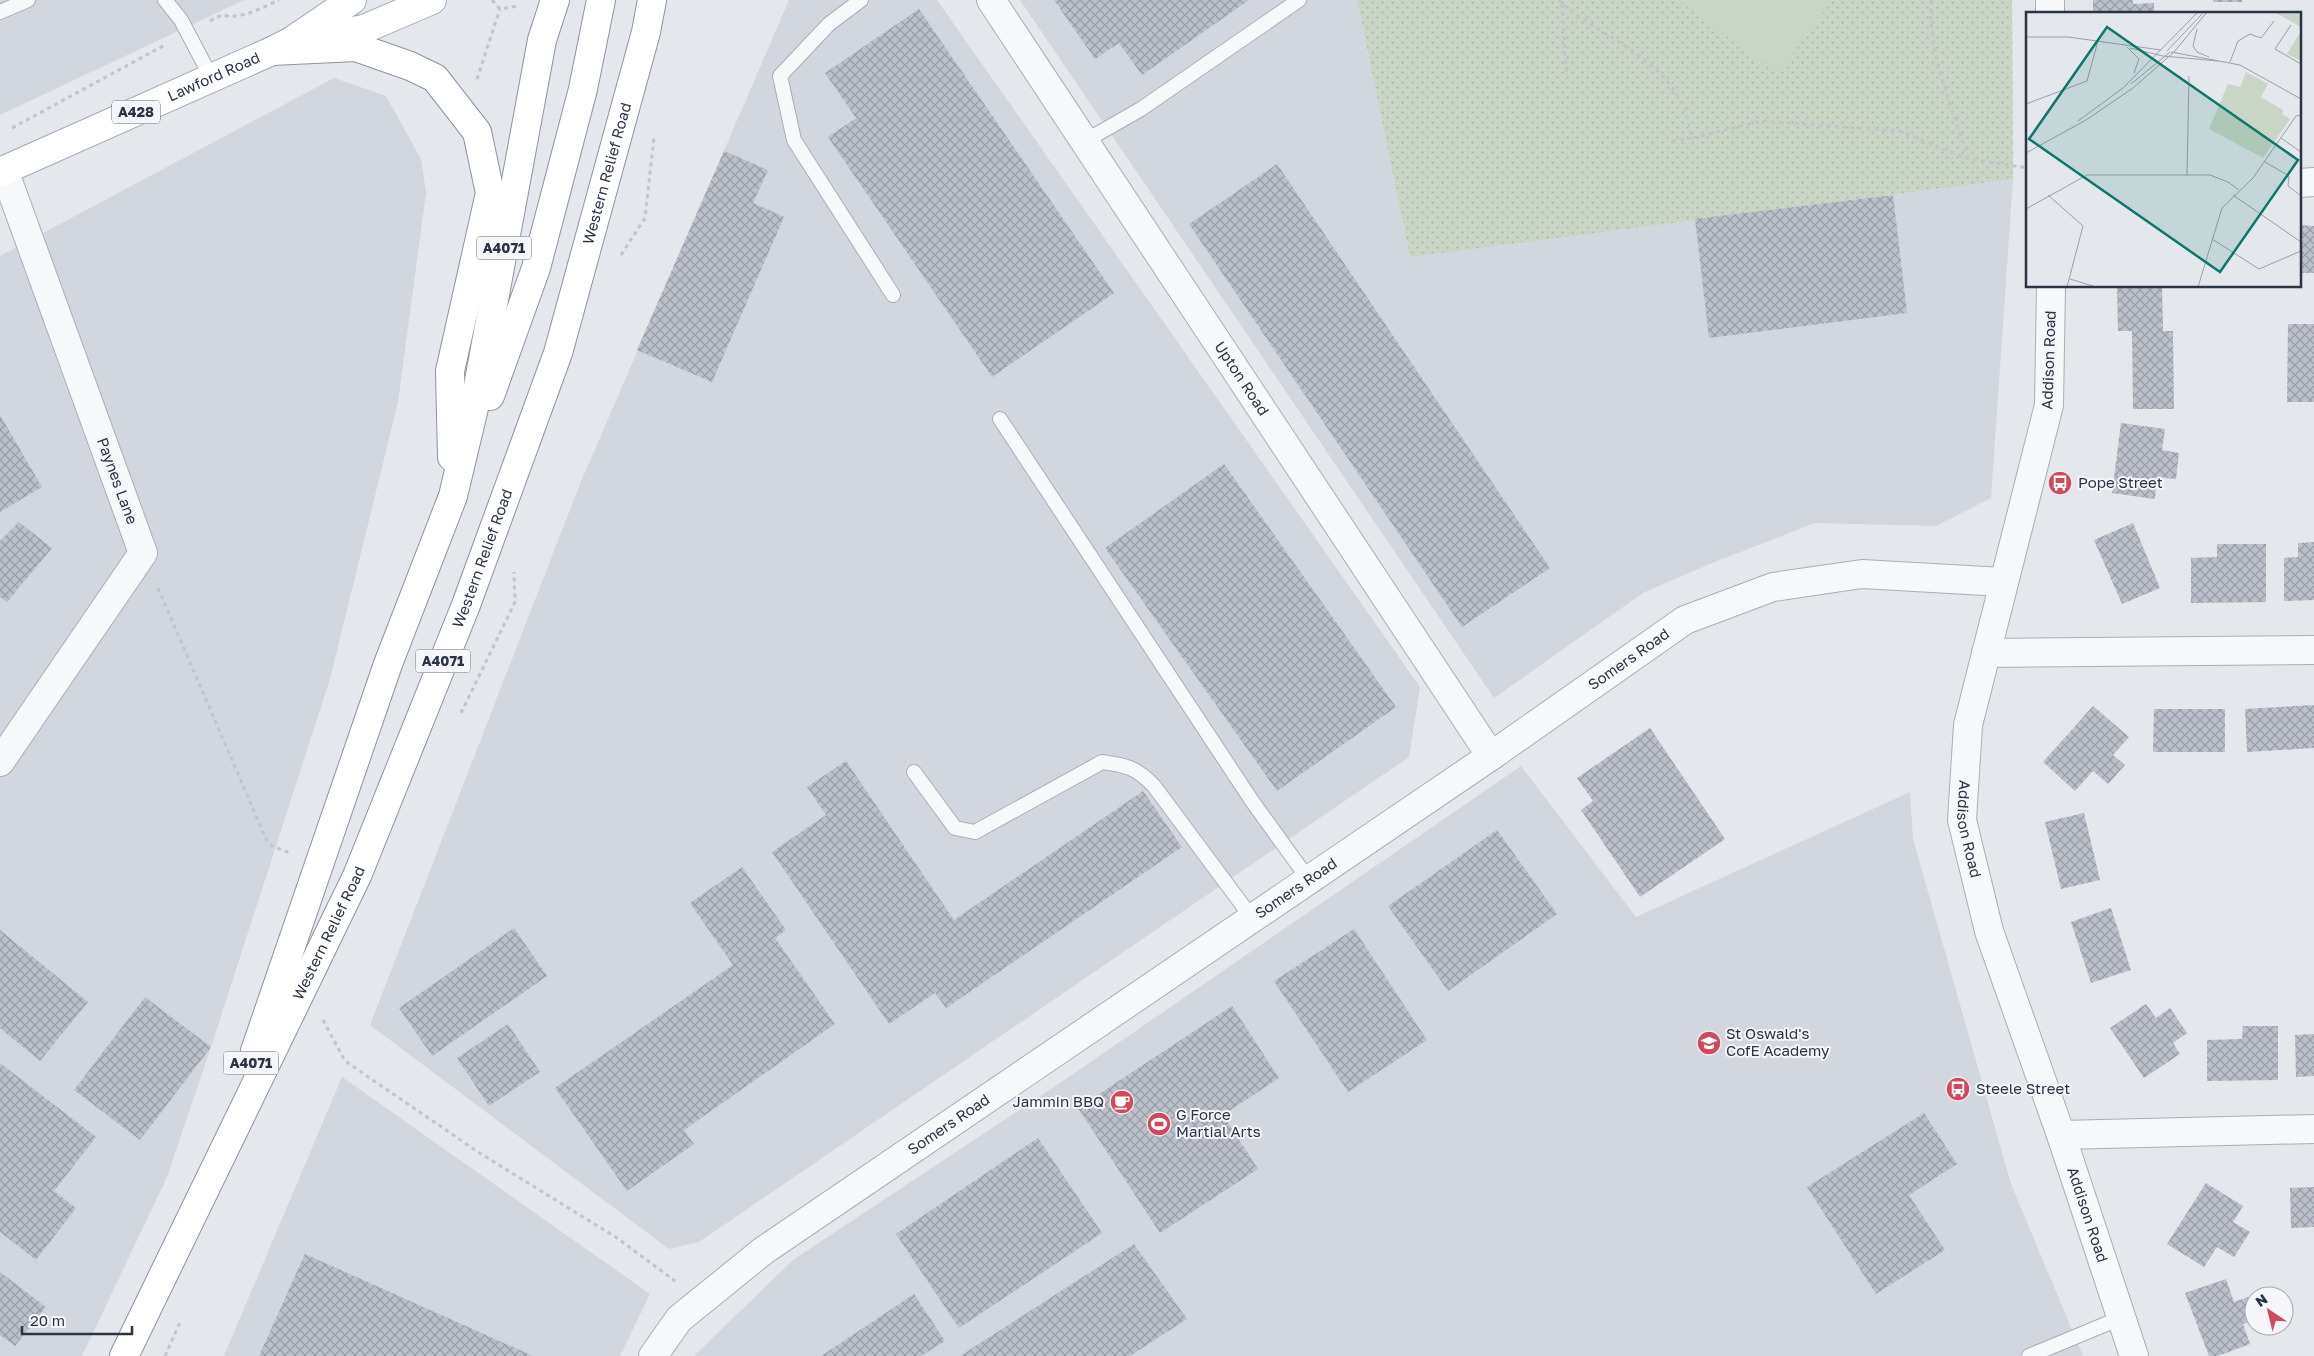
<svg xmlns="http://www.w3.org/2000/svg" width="2314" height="1356" viewBox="0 0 2314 1356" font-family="'Golos Text',sans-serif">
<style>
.built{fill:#d2d6de}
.grass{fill:url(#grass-dots)}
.pitch{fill:#c9d6c5}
.building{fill:url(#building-cross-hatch)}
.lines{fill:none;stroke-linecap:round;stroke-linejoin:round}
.service-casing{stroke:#a9aeb7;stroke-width:16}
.minor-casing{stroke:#a9aeb7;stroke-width:30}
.tertiary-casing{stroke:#a9aeb7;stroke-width:30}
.primary-casing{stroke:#a3abb8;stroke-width:30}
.trunk-casing{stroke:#8b94a3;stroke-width:30}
.path{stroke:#c2c5cb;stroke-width:3;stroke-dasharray:4 4;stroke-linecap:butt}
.service{stroke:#f7f8fa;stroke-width:14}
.minor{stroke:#f7f8fa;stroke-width:28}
.tertiary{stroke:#f7f8fa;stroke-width:28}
.primary{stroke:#fff;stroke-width:28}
.trunk{stroke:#fff;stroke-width:28}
.labels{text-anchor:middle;stroke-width:4;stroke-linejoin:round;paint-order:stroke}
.shield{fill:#f4f6f9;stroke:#676e7b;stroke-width:1}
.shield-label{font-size:14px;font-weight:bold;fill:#2b3445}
.street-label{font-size:15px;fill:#2b3445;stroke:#f4f6f9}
.poi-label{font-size:15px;fill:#2b3445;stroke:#f4f6f9;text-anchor:start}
.inset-road{fill:none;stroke:#9a9fa9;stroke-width:1}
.view{fill:#0f766e;fill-opacity:0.15;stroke:#0f766e;stroke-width:2.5}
.inset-edge{fill:none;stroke:#2b3445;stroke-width:2.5}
</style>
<defs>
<pattern id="grass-dots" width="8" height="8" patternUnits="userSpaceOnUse" patternTransform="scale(1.25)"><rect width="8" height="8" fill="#c9d6c5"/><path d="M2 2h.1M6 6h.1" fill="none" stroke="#adb8ab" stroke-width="1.8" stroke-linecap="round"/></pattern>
<pattern id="building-cross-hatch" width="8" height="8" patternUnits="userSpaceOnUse" patternTransform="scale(1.25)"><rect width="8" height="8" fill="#bbc0ca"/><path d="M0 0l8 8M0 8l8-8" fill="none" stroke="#989da6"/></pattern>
</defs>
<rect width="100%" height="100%" fill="#e4e7ec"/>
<g class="built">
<path d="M0,0H244L0,115Z"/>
<path d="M789,0H937L1420,687L1409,757L699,1242L669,1249L370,1025L580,484Z"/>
<path d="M1020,0H1357L1410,256L2013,179L1991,498L1936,526L1815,523L1707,565L1643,593L1494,698Z"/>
<path d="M334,78L386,96L421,159L426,193L398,402L330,679L211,1047L167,1177L82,1356H0V256Z"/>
<path d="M1521,766L1636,917L1910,792L1913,839L2011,1184L2083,1356H694L793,1260L1060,1083Z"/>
<path d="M342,1077L650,1294L620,1356H224Z"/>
</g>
<path class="grass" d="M1357,0H2012L2013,179L1410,257Z"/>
<path class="pitch" d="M1678,0H1832L1777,74Z"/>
<g class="building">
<path d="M1054,0H1249L1142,75L1119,43L1095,59Z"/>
<path d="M2093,0H2133V4L2154,3V14H2093Z"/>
<rect x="2213" y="0" width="29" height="2"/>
<path d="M919,9L1114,293L992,377L828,137L856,118L825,73Z"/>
<path d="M724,151L768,170L753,203L784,217L712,382L637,350Z"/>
<path d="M1277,164L1550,568L1462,627L1189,224Z"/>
<path d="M1893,195L1907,313L1709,338L1695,219Z"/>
<path d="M2300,225L2314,226V273H2300Z"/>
<path d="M2117,286H2162L2163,331H2173L2174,409H2133L2132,331H2118Z"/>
<path d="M2288,324H2314V402H2287Z"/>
<path d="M0,415L42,487L0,512Z"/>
<path d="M2121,423L2165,429L2162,450L2179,453L2176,479L2157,477L2155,499L2112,493Z"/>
<path d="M1224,464L1396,707L1277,791L1105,548Z"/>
<path d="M19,522L52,548L7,602L0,597V541Z"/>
<path d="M2133,523L2160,588L2122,604L2094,540Z"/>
<path d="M2314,542V600L2284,601V558L2298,557V543Z"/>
<path d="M2217,544H2266V602L2191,603V558L2217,557Z"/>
<path d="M2314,705V748L2247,752L2245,709Z"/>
<path d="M2093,706L2129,737L2113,755L2125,765L2108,784L2093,771L2075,791L2043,762Z"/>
<path d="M2154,709H2225V752H2153Z"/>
<path d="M1650,728L1725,839L1640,897L1581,810L1593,801L1577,778Z"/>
<path d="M846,761L954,920L1143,791L1182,847L946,1008L935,993L889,1024L772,852L826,815L807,787Z"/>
<path d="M2084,813L2100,880L2061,889L2045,822Z"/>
<path d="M1497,830L1557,914L1448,991L1388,906Z"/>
<path d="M742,867L786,930L775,938L835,1024L684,1130L694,1144L627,1191L555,1088L733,965L690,903Z"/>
<path d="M2111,908L2131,970L2091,983L2071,922Z"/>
<path d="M514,928L547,976L432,1056L399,1008Z"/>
<path d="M1354,929L1427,1040L1348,1092L1274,981Z"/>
<path d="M0,930L88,1002L40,1061L0,1028Z"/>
<path d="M145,997L211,1047L140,1140L74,1090Z"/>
<path d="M2146,1004L2156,1018L2170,1008L2187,1033L2173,1043L2180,1054L2144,1078L2110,1028Z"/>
<path d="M1232,1006L1279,1078L1223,1115L1258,1169L1160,1233L1078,1108Z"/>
<path d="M508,1024L540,1072L489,1106L457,1058Z"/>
<path d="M2243,1026H2278V1080L2207,1081V1040L2242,1039Z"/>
<path d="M2314,1034V1076L2296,1077L2295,1035Z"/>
<path d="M0,1063L96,1137L54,1191L76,1208L36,1260L0,1232Z"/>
<path d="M1924,1113L1957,1164L1909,1195L1945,1250L1876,1294L1807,1187Z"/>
<path d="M1038,1138L1102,1233L959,1328L896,1234Z"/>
<path d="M2206,1183L2243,1206L2233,1222L2250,1232L2234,1257L2217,1247L2204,1267L2167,1244Z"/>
<path d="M2314,1187V1227L2291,1228L2290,1188Z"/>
<path d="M1134,1244L1187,1319L1130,1356H960Z"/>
<path d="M305,1254L533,1356H259Z"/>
<path d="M0,1272L46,1307L15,1346L0,1335Z"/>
<path d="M2226,1279L2234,1302L2248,1297L2254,1320L2243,1324L2250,1344L2218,1356H2209L2185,1293Z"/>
<path d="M914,1294L945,1341L921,1356H821Z"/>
</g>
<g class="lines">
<g class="service-casing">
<g id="service">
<path d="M165,0L181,20L211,77"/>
<path d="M861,0L829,24L780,76L794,140L893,295"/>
<path d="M0,12L28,0"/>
<path d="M1085,141L1141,109L1299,0"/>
<path d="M1000,419L1252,801L1309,880"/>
<path d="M914,772L955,828L975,832L1102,762C1126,765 1137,768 1154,786L1252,918"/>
<path d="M2029,1356L2123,1317"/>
</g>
</g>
<g class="minor-casing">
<g id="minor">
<path id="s1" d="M991,0L1491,756"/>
<path d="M2300,183L2314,182"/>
<path d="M1986,653L2314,650"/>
<path d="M0,762L143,553L4,170"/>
<path d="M2061,1135L2314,1129"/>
<path id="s2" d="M653,1356L679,1319L763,1251L1491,756L1685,620L1773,587L1862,574L2003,582"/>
</g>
</g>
<g class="tertiary-casing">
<g id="tertiary">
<path d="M2050,0V14"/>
<path id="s3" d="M2051,286L2049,405L1968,725L1962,820L1989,931L2061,1135L2134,1356"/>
</g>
</g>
<g class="primary-casing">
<g id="primary">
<path d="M297,41L364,29L432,0"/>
<path id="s4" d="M0,172L272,51L290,42L352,0"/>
</g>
</g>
<g class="trunk-casing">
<g id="trunk">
<path d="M272,51L356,47L410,66L435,78L477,132L490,193L450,371L452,457"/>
<path d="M490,396L536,268L583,89L601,0"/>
<path d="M255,1051L388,664L453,496L474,408L542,40L555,0"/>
<path id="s5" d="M124,1356L357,876L466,605L558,353L646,32L652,0"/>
</g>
</g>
<g class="path">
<path d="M492,0L500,9L518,6"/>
<path d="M1558,0C1596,34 1658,55 1681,102C1687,112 1689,127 1692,138L1761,121L1899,131L1969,159L2028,168"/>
<path d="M1931,0C1928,54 1952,108 1969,159"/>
<path d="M1562,4L1566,72"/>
<path d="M210,21C225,12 222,17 237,16C251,14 266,6 279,0"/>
<path d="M477,79L500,9"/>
<path d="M12,128L165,45"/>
<path d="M1672,141L1692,138"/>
<path d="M621,255L645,218L654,137"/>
<path d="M158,588L266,839L272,846L290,853"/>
<path d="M461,713L515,602L514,572"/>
<path d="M323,1020L345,1061L478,1152L617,1238L675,1281"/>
<path d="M165,1356L181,1320"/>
</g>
<use href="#service" class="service"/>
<use href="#minor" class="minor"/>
<use href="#tertiary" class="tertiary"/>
<use href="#primary" class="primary"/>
<use href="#trunk" class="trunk"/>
</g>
<defs>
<g id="bus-disc" transform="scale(1.25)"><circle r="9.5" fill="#d1495b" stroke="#f4f6f9"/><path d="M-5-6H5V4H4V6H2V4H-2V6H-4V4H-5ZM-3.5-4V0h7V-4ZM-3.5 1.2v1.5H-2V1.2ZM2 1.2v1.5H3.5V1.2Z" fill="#fff"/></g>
<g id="school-disc" transform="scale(1.25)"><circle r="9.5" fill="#d1495b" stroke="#f4f6f9"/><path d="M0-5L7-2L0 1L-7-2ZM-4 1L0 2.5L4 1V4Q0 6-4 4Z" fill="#fff"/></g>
<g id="cafe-disc" transform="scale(1.25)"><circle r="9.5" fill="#d1495b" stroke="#f4f6f9"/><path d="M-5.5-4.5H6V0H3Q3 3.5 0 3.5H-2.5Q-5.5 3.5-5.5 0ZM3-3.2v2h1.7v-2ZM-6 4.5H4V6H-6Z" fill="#fff"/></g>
<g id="stadium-disc" transform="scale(1.25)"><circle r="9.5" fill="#d1495b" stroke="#f4f6f9"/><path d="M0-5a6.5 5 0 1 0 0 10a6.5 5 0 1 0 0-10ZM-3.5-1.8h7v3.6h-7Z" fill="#fff"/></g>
</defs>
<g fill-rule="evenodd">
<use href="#bus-disc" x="2060" y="483"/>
<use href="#school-disc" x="1709" y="1043"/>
<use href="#bus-disc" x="1958" y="1089"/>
<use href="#cafe-disc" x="1122" y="1102"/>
<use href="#stadium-disc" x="1159" y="1124"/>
</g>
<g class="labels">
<g class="shield">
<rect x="112" y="100.5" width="48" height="23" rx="4"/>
<rect x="476.5" y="236.5" width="55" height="23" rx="4"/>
<rect x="415.5" y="649.5" width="55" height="23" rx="4"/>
<rect x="223.5" y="1051.5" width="55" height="23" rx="4"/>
</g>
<g class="shield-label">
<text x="136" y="117">A428</text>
<text x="504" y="253">A4071</text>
<text x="443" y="666">A4071</text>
<text x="251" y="1068">A4071</text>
</g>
<g class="street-label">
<text dy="5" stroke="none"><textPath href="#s4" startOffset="234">Lawford Road</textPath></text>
<text dy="5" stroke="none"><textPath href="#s5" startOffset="1280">Western Relief Road</textPath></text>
<text transform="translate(2049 360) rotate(-88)" y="5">Addison Road</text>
<text dy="5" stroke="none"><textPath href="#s1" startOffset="454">Upton Road</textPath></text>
<text transform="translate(117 481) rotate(70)" y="5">Paynes Lane</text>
<text dy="5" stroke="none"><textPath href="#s5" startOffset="875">Western Relief Road</textPath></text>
<text dy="5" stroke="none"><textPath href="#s2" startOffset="1202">Somers Road</textPath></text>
<text dy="5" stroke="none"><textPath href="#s3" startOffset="554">Addison Road</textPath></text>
<text dy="5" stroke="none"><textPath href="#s2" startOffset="798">Somers Road</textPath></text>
<text dy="5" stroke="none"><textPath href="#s5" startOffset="470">Western Relief Road</textPath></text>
<text dy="5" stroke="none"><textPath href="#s2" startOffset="378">Somers Road</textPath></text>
<text dy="5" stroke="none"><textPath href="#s3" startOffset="959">Addison Road</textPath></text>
</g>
<g class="poi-label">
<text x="2078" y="488">Pope Street</text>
<text x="1726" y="1039">St Oswald's<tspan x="1726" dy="17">CofE Academy</tspan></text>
<text x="1976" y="1094">Steele Street</text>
<text x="1104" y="1107" text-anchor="end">Jammin BBQ</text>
<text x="1176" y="1120">G Force<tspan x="1176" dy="17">Martial Arts</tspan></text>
</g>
</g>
<g transform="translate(2026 12)">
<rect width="275" height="275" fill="#e4e7ec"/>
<path d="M275,0V15L250,1L252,0ZM275,19V49L261,42ZM220,60L242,72L235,85L257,98L256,102L264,107L237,146L183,117L202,72L214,75Z" fill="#c9d6c5"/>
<path d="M235,99L241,118L223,124L217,105Z" fill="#c9d6c5"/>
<path class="inset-road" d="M171,17L167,34L171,40L183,45M0,25H42L135,38M101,35L113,47L108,61M104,36L137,44L192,49M249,37L275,52M249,37L265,13M141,39L176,2M145,40L214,53L275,87M204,50L212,29L224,22L235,26L248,9M105,72L144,40M0,92L61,69L72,29M52,109L97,76L172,0M255,126L275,140M0,141L60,108L107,76L148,40L181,0M239,150L263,164L262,174L275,184M161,163L163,64M22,183L57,214L41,275M207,183L275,230M0,197L61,163H184L202,170L213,178M186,227L233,257L275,239M44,267L70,275M172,275L196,196L227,166L270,104L275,103"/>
<path class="view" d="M81,15L272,148L194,260L3,127Z"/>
<rect width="275" height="275" class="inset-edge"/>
</g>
<g transform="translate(2269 1311) rotate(325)"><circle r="24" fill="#f4f6f9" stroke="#a4a8b1"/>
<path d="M0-4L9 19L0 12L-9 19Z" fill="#d1495b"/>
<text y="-8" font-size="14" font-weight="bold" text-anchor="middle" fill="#2b3445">N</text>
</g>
<path d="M22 1326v8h110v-8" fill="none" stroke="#2b3445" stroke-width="2.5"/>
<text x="30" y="1326" font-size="15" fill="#2b3445" stroke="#f4f6f9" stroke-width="4" paint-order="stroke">20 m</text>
</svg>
